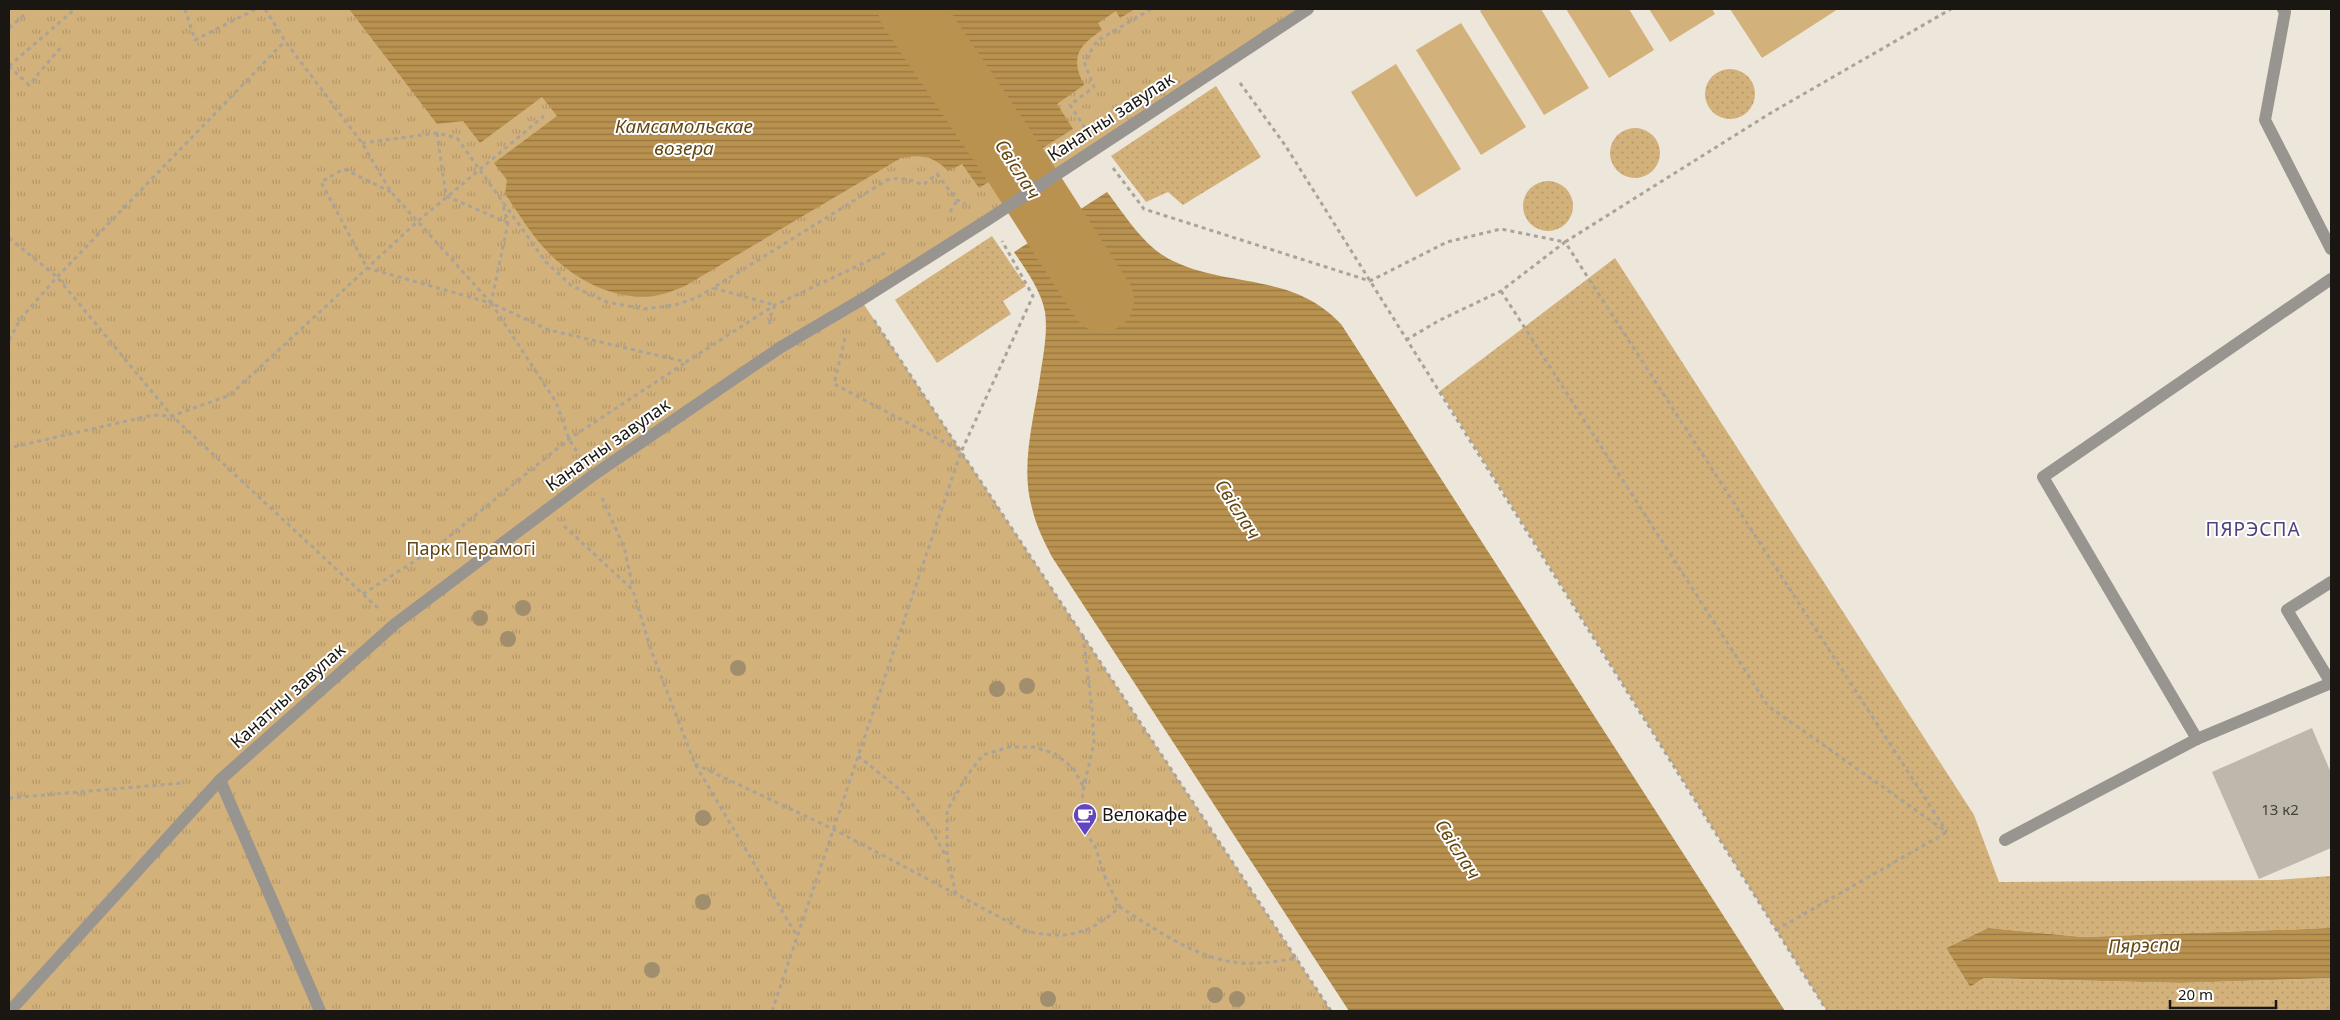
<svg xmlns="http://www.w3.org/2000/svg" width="2340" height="1020" viewBox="0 0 2340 1020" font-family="'Noto Sans',sans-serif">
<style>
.grass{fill:url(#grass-dots)}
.park{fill:url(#park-tufts)}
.pitch{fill:#d3b17b}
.water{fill:url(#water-rules)}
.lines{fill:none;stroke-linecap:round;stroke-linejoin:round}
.river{stroke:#b99250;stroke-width:64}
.building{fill:#beb7ab}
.path{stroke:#a9a399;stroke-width:3;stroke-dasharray:4 4;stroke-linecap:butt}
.minor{stroke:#989590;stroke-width:12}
.tree{fill:#a18e6d}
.labels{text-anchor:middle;stroke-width:4;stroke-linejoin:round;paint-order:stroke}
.number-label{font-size:15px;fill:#433f39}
.street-label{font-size:18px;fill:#1a1713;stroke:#fff}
.park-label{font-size:18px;fill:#624613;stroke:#fff}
.poi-label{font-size:18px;fill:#1a1713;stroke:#fff;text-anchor:start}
.water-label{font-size:19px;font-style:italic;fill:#624714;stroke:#fff}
.neighbourhood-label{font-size:19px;letter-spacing:1px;fill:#4c427f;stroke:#fff}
</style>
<defs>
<pattern id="grass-dots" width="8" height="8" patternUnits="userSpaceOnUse" patternTransform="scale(1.25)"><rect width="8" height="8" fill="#d3b17b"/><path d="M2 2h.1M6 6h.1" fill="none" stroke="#b59869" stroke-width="1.8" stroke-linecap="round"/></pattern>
<pattern id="park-tufts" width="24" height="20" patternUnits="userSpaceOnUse" patternTransform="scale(1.25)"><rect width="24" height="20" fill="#d3b17b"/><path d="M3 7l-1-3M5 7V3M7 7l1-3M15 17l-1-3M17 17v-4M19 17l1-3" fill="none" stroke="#b59869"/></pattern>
<pattern id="water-rules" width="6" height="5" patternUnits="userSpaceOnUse" patternTransform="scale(1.25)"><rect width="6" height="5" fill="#b99250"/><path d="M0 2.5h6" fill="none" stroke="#967641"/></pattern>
</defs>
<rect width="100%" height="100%" fill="#ede6da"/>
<g class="grass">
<circle cx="1730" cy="94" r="25"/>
<path d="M1216,86L1261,157L1183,205L1168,192L1146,202L1111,156Z"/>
<circle cx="1635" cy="153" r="25"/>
<circle cx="1548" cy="206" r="25"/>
<path d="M992,236L1026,286L1003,301L1011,314L937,363L895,300Z"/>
<path d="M1615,258L1974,815L1999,882L2277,880L2331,876V928L2083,937L1988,928L1946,948L1970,987L1984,978L2181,983L2331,978V1011H1827L1440,391Z"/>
</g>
<path class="park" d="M9,9H1308L861,300L1331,1011H9Z"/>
<g class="pitch">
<path d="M1483,9H1541L1589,88L1544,115L1480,11Z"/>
<path d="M1566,9H1629L1654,50L1609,78Z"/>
<path d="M1649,9H1712L1715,14L1670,42Z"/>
<path d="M1730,9H1838L1762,58Z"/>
<path d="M1461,23L1526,127L1481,155L1416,50Z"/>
<path d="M1396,64L1461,169L1416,197L1351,92Z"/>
</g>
<g class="water">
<path d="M349,9H1135L1120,18L1116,11L1098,23L1102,30C1078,46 1070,57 1084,85L1057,104L1073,129L979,188L962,164L948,171C934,156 921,154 901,158L685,286C677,289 668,293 659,295C617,303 574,280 546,250C530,233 518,212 505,194L507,180L494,163L557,116L542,97L480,143L463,121L437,124Z"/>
<path d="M1107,192C1125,215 1142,244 1169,259C1227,289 1291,271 1341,324L1785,1011H1349L1052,557C1044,541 1036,526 1032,508C1020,467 1034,418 1040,377C1043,356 1048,333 1045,312C1041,290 1026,270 1014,252Z"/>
<path d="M1988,928L2083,937L2331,928V978L2181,983L1984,978L1970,987L1946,948Z"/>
</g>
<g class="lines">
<path class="river" d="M910,9L1016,166L1102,300"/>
</g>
<path class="building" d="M2312,728L2331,773V848L2259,879L2212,772Z"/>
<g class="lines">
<g class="path">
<path d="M185,9L195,40L256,9"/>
<path d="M265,9L285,41L362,143L391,192L491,303L549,330L686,362L775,305L885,253"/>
<path d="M9,28L24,15"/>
<path d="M9,66L75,9"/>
<path d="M9,66L29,85L61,47"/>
<path d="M1240,83L1285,145L1827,1011"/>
<path d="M1085,128L1070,105L1094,87L1084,62L1097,41L1151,9"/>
<path d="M437,133L446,196L508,223"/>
<path d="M362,143L437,133L457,138L546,262L572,286L607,302L644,309L675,305L696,298L713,288"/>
<path d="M1113,168L1144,209L1370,281L1447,242L1501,229L1565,242L1769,114L1951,9"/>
<path d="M391,192L344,169L321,182L367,268L491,303L508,223L502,202"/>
<path d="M950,212L957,200"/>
<path d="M9,238L57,277L172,416L153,415L9,448"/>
<path d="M1501,291L1768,706L1944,830"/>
<path d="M491,303L556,402L569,439L579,455"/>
<path d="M874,320L1331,1011"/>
<path d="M770,324L769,320L775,305L713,288L887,180C901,177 910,179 923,185L937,174L957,200L965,204"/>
<path d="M845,338L834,384L961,451"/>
<path d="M9,340L22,317L57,277L285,41"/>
<path d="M1406,340L1440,320L1501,291L1565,242L1947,832"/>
<path d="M602,498L624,547L633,588"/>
<path d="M564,526L633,590L651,650L695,764L797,936"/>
<path d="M363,594L435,548L569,439L685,363"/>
<path d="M378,608L172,416L230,395L418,221L544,116"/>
<path d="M1083,636L1092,709L1094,743L1084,786L1079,823L1095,846L1106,880L1120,907"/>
<path d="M858,756L904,793L930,827L946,856"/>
<path d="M695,764L833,829L1026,931C1067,940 1088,935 1120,907C1160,932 1206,966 1255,963C1269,963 1284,960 1298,958"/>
<path d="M9,798L183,783"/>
<path d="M956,894L947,856V811L966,777L983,755L1009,747H1033L1054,753L1073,768L1083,786"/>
<path d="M1776,930L1947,832"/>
<path d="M772,1011L961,452L1033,296L1002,241"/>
</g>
<g class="minor">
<path d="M2283,9L2285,12L2265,120L2331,249"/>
<path d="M2331,582L2287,610L2331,683"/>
<path d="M2197,739L2043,477L2331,279"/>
<path d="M220,780L320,1011"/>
<path d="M2005,840L2197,739L2331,683"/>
<path d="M10,1011L220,780L395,624L592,476L781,347L861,300L989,219L1308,9"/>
</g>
</g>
<g class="tree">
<circle cx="523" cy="608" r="8"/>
<circle cx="480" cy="618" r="8"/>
<circle cx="508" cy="639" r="8"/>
<circle cx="738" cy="668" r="8"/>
<circle cx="1027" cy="686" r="8"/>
<circle cx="997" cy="689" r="8"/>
<circle cx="703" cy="818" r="8"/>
<circle cx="703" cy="902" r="8"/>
<circle cx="652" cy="970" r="8"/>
<circle cx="1215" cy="995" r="8"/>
<circle cx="1048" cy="999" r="8"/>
<circle cx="1237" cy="999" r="8"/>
</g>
<defs>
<g id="cafe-pin" transform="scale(1.25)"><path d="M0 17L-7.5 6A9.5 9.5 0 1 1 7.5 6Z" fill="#6346be" stroke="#fff"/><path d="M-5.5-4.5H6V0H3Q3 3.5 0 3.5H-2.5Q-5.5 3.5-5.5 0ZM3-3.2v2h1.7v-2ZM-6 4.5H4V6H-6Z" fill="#fff"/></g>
</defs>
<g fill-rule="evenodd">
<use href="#cafe-pin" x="1085" y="815"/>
</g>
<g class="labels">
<g class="number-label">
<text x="2280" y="815">13 к2</text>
</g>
<g class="street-label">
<text transform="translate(1111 117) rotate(-33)" y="6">Канатны завулак</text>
<text transform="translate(608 445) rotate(-35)" y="6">Канатны завулак</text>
<text transform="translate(288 696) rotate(-42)" y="6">Канатны завулак</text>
</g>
<g class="park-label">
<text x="471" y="555">Парк Перамогі</text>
</g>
<g class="poi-label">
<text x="1102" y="821">Велокафе</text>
</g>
<g class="water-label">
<text x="684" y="133">Камсамольскае<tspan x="684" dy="22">возера</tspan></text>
<text transform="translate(1018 169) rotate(57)" y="7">Свіслач</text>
<text transform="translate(1238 509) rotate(57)" y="7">Свіслач</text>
<text transform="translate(1458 849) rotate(57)" y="7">Свіслач</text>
<text transform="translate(2144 945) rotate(-2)" y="7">Пярэспа</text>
</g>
<g class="neighbourhood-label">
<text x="2253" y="536">ПЯРЭСПА</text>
</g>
</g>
<rect width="2340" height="1020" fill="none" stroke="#1a1713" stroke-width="20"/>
<path d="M2170 1000v8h106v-8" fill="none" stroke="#1a1713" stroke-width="2.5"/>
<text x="2178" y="1000" font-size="15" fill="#1a1713" stroke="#ffffff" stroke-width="4" paint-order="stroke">20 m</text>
</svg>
